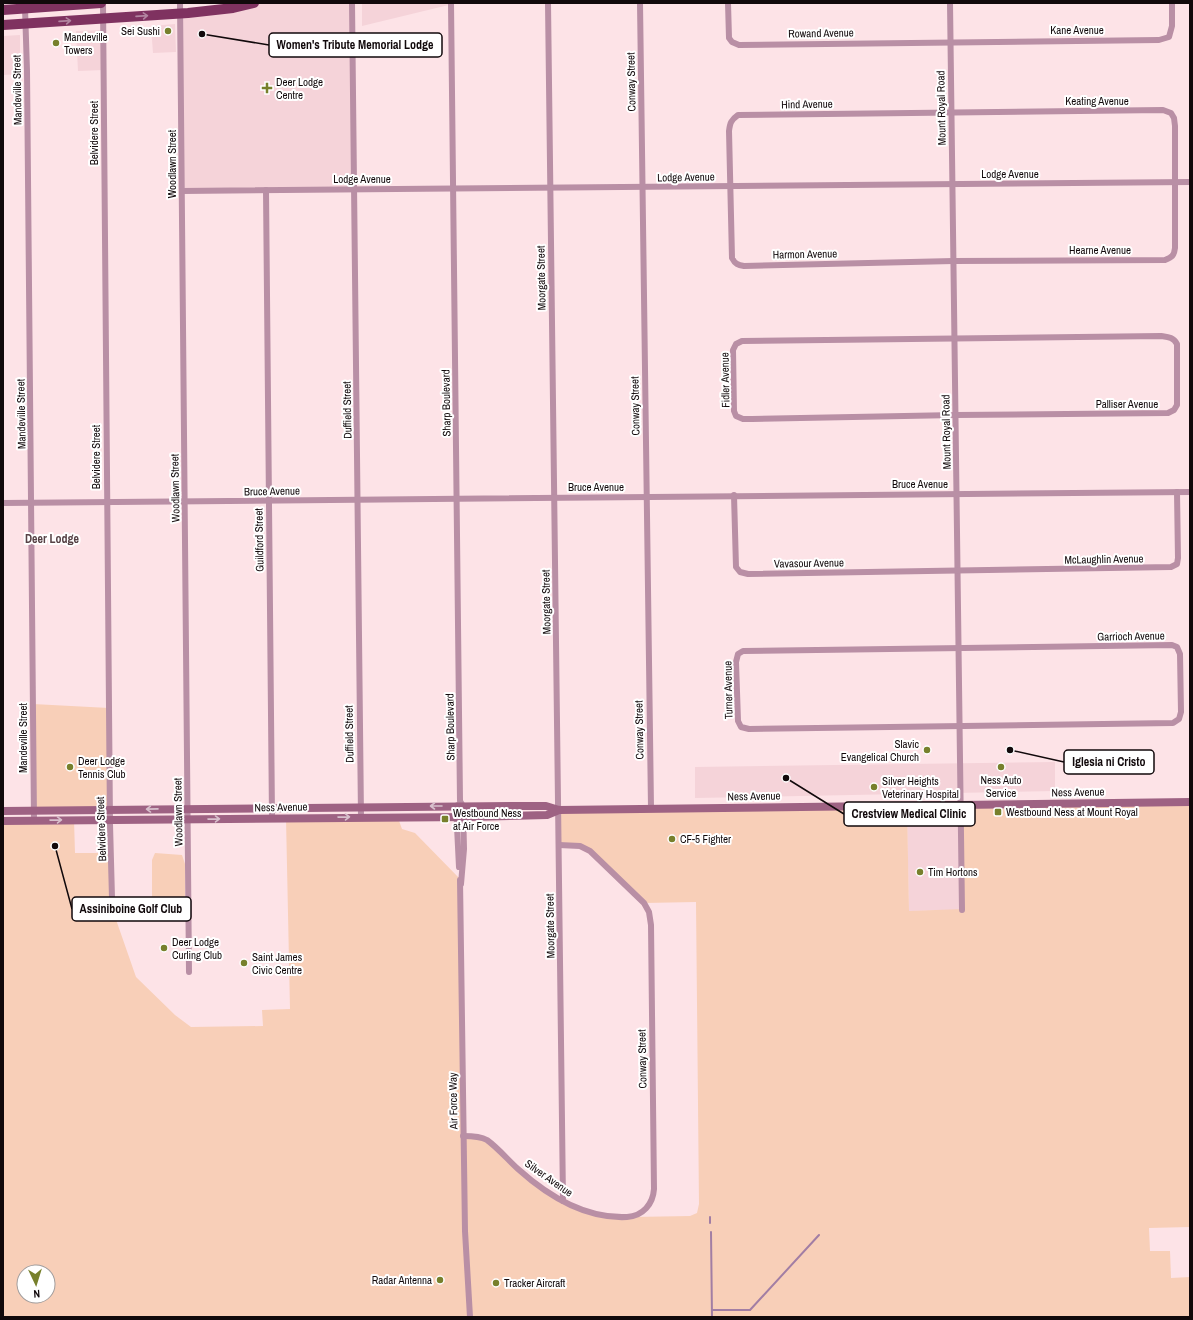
<svg xmlns="http://www.w3.org/2000/svg" width="1193" height="1320" viewBox="0 0 1193 1320" font-family="'Archivo Narrow',sans-serif">
<style>
.built{fill:#f5d3d9}
.green{fill:#f8cfb8;fill-rule:evenodd}
.lines{fill:none;stroke-linecap:round;stroke-linejoin:round}
.stream{stroke:#a27ea4;stroke-width:2}
.minor{stroke:#b98fa5;stroke-width:6}
.secondary{stroke:#9e6283;stroke-width:8}
.trunk{stroke:#7f3260;stroke-width:10}
.oneway{stroke:#b284a0}
.oneway2{stroke:#d8c0cd}
.poi-dot{fill:#77802c;stroke:#fff;stroke-width:1.5}
.labels{text-anchor:middle;stroke-width:4;stroke-linejoin:round;paint-order:stroke}
.street-label{font-size:11px;fill:#11090b;stroke:#fff}
.poi-label{font-size:11px;fill:#11090b;stroke:#fff;text-anchor:start}
.neighbourhood-label{font-size:12px;font-weight:bold;fill:#574246;stroke:#fff}
.leader{fill:none;stroke:#11090b;stroke-width:1.5}
.callout-dot{fill:#11090b;stroke:#fff;stroke-width:1.5}
.callout{fill:#fff;stroke:#11090b;stroke-width:1.5}
.callout-label{font-size:12px;text-anchor:middle;font-weight:bold;fill:#11090b}
</style>
<rect width="100%" height="100%" fill="#fde3e7"/>
<g class="built">
<path d="M254,3H352L354,189L182,191L181,13Z"/>
<path d="M362,3H457L362,26Z"/>
<path d="M175,24L176,52L153,53L151,26Z"/>
<path d="M103,30L104,70L78,71L76,31Z"/>
<path d="M20,35V74L3,75V36Z"/>
<path d="M1055,762V791L695,798V767Z"/>
<path d="M961,815L962,910L909,911L907,816Z"/>
</g>
<g class="green">
<path d="M33,704L109,708L110,809L34,811Z"/>
<path d="M1190,802V1227L1149,1228L1150,1251H1170L1171,1278L1190,1277V1317H3V821L74,820L75,853H112V898L118,909L113,911L136,977L175,1015L191,1027L263,1026L262,1010L290,1009L286,818H398L402,829L415,833L460,879L463,1136L481,1137L537,1184L585,1211L633,1217L690,1216L697,1213L699,1204L696,902L644,903L585,848L559,845V810L907,805L909,911L962,909L960,804ZM24,1272H48V1296H24Z"/>
<path d="M155,853L182,855L185,864V903L182,908H154L152,904V860Z"/>
</g>
<g class="lines">
<g class="stream">
<path d="M710,1217V1223"/>
<path d="M711,1232L712,1317"/>
<path d="M712,1310H750L819,1235"/>
</g>
<g class="minor">
<path d="M103,3L110,824L112,898L118,909"/>
<path d="M180,3L189,972"/>
<path d="M352,3L361,817"/>
<path d="M451,3L460,801L463,806L464,849L461,884"/>
<path d="M548,3L563,1201"/>
<path d="M640,3L651,808"/>
<path d="M728,3L729,38L732,42L739,45L1159,40L1169,37L1172,26V3"/>
<path d="M950,3L962,910"/>
<path d="M25,8L27,71L34,820"/>
<path d="M1163,110L1171,113L1174,118L1175,126V248C1174,256 1172,257 1165,260L953,261L744,266C738,265 735,264 732,258L729,131C730,123 731,120 738,115Z"/>
<path d="M266,190L272,818"/>
<path d="M182,191L1190,182"/>
<path d="M1161,336C1168,337 1173,337 1177,344V405L1174,410L1168,413L956,415L752,419H743L736,416L734,411L733,350L736,344L742,341Z"/>
<path d="M734,495L736,567L740,572L748,574L1171,567L1177,564L1178,558L1177,492"/>
<path d="M3,503L1190,492"/>
<path d="M1172,645L1177,647L1180,654L1181,712L1179,719L1173,723L749,729L741,727L738,721L736,662L738,654L743,651Z"/>
<path d="M458,805L456,806L459,867"/>
<path d="M460,880L465,1231L470,1317"/>
<path d="M463,1136C471,1136 480,1136 487,1140C498,1148 508,1160 518,1169C548,1196 586,1219 627,1217C643,1216 653,1204 654,1189L651,925L649,912L644,903L590,851L580,846L559,845"/>
</g>
<g class="secondary">
<path d="M3,811L511,806H546L559,810L1190,802"/>
<path d="M3,821L470,817L547,815L559,810"/>
</g>
<g class="trunk">
<path d="M3,10L101,3"/>
<path d="M3,25L188,13L233,8L254,3"/>
</g>
</g>
<defs><path id="oneway-shaft" d="M-6 0H5M1.5-3L5.5 0L1.5 3" fill="none" stroke-width="1.6" stroke-linecap="round" stroke-linejoin="round"/></defs>
<g class="oneway">
<use href="#oneway-shaft" transform="translate(142 16) rotate(-4)"/>
<use href="#oneway-shaft" transform="translate(65 21) rotate(-4)"/>
</g>
<g class="oneway2">
<use href="#oneway-shaft" transform="translate(436 806) rotate(180)"/>
<use href="#oneway-shaft" transform="translate(152 809) rotate(179)"/>
<use href="#oneway-shaft" transform="translate(344 817) rotate(-1)"/>
<use href="#oneway-shaft" transform="translate(214 819) rotate(-1)"/>
<use href="#oneway-shaft" transform="translate(56 820) rotate(-1)"/>
</g>
<g class="poi-dot">
<circle cx="168" cy="31" r="4"/>
<circle cx="56" cy="43" r="4"/>
<path d="M265 82h4v4h4v4h-4v4h-4v-4h-4v-4h4z"/>
<circle cx="927" cy="750" r="4"/>
<circle cx="70" cy="767" r="4"/>
<circle cx="1001" cy="767" r="4"/>
<circle cx="874" cy="787" r="4"/>
<rect x="994" y="808" width="8" height="8" rx="2"/>
<rect x="441" y="815" width="8" height="8" rx="2"/>
<circle cx="672" cy="839" r="4"/>
<circle cx="920" cy="872" r="4"/>
<circle cx="164" cy="948" r="4"/>
<circle cx="244" cy="963" r="4"/>
<circle cx="440" cy="1280" r="4"/>
<circle cx="496" cy="1283" r="4"/>
</g>
<g class="labels">
<g class="street-label">
<text x="1077" y="34">Kane Avenue</text>
<text transform="translate(821 33) rotate(-1)" y="4">Rowand Avenue</text>
<text transform="translate(631 82) rotate(-91)" y="4">Conway Street</text>
<text transform="translate(17 90) rotate(-91)" y="4">Mandeville Street</text>
<text x="1097" y="105">Keating Avenue</text>
<text transform="translate(807 104) rotate(-1)" y="4">Hind Avenue</text>
<text transform="translate(941 108) rotate(-91)" y="4">Mount Royal Road</text>
<text transform="translate(94 133) rotate(-90)" y="4">Belvidere Street</text>
<text transform="translate(172 164) rotate(-90)" y="4">Woodlawn Street</text>
<text x="1010" y="178">Lodge Avenue</text>
<text transform="translate(686 177) rotate(-1)" y="4">Lodge Avenue</text>
<text x="362" y="183">Lodge Avenue</text>
<text x="1100" y="254">Hearne Avenue</text>
<text transform="translate(805 254) rotate(-1)" y="4">Harmon Avenue</text>
<text transform="translate(541 278) rotate(-91)" y="4">Moorgate Street</text>
<text transform="translate(725 380) rotate(-91)" y="4">Fidler Avenue</text>
<text transform="translate(446 403) rotate(-91)" y="4">Sharp Boulevard</text>
<text x="1127" y="408">Palliser Avenue</text>
<text transform="translate(635 406) rotate(-91)" y="4">Conway Street</text>
<text transform="translate(347 410) rotate(-91)" y="4">Duffield Street</text>
<text transform="translate(21 414) rotate(-91)" y="4">Mandeville Street</text>
<text transform="translate(946 432) rotate(-91)" y="4">Mount Royal Road</text>
<text transform="translate(96 457) rotate(-90)" y="4">Belvidere Street</text>
<text x="920" y="488">Bruce Avenue</text>
<text x="596" y="491">Bruce Avenue</text>
<text transform="translate(175 488) rotate(-91)" y="4">Woodlawn Street</text>
<text transform="translate(272 491) rotate(-1)" y="4">Bruce Avenue</text>
<text transform="translate(259 540) rotate(-91)" y="4">Guildford Street</text>
<text transform="translate(1104 559) rotate(-1)" y="4">McLaughlin Avenue</text>
<text transform="translate(809 563) rotate(-1)" y="4">Vavasour Avenue</text>
<text transform="translate(546 602) rotate(-91)" y="4">Moorgate Street</text>
<text transform="translate(1131 636) rotate(-1)" y="4">Garrioch Avenue</text>
<text transform="translate(728 690) rotate(-91)" y="4">Turner Avenue</text>
<text transform="translate(450 727) rotate(-91)" y="4">Sharp Boulevard</text>
<text transform="translate(639 730) rotate(-91)" y="4">Conway Street</text>
<text transform="translate(349 734) rotate(-91)" y="4">Duffield Street</text>
<text transform="translate(23 738) rotate(-90)" y="4">Mandeville Street</text>
<text transform="translate(1078 792) rotate(-1)" y="4">Ness Avenue</text>
<text transform="translate(754 796) rotate(-1)" y="4">Ness Avenue</text>
<text transform="translate(281 807) rotate(-1)" y="4">Ness Avenue</text>
<text transform="translate(178 812) rotate(-91)" y="4">Woodlawn Street</text>
<text transform="translate(101 829) rotate(-92)" y="4">Belvidere Street</text>
<text transform="translate(550 926) rotate(-91)" y="4">Moorgate Street</text>
<text transform="translate(642 1059) rotate(-91)" y="4">Conway Street</text>
<text transform="translate(453 1101) rotate(-91)" y="4">Air Force Way</text>
<text transform="translate(549 1178) rotate(35)" y="4">Silver Avenue</text>
</g>
<g class="poi-label">
<text x="160" y="35" text-anchor="end">Sei Sushi</text>
<text x="64" y="41">Mandeville<tspan x="64" dy="13">Towers</tspan></text>
<text x="276" y="86">Deer Lodge<tspan x="276" dy="13">Centre</tspan></text>
<text x="919" y="748" text-anchor="end">Slavic<tspan x="919" dy="13">Evangelical Church</tspan></text>
<text x="78" y="765">Deer Lodge<tspan x="78" dy="13">Tennis Club</tspan></text>
<text x="1001" y="784" text-anchor="middle">Ness Auto<tspan x="1001" dy="13">Service</tspan></text>
<text x="882" y="785">Silver Heights<tspan x="882" dy="13">Veterinary Hospital</tspan></text>
<text x="1006" y="816">Westbound Ness at Mount Royal</text>
<text x="453" y="817">Westbound Ness<tspan x="453" dy="13">at Air Force</tspan></text>
<text x="680" y="843">CF-5 Fighter</text>
<text x="928" y="876">Tim Hortons</text>
<text x="172" y="946">Deer Lodge<tspan x="172" dy="13">Curling Club</tspan></text>
<text x="252" y="961">Saint James<tspan x="252" dy="13">Civic Centre</tspan></text>
<text x="432" y="1284" text-anchor="end">Radar Antenna</text>
<text x="504" y="1287">Tracker Aircraft</text>
</g>
<g class="neighbourhood-label">
<text x="52" y="543">Deer Lodge</text>
</g>
</g>
<path class="leader" d="M202 34L269 45M1010 750L1064 762M786 778L844 814M55 846L72 909"/>
<g class="callout-dot">
<circle cx="202" cy="34" r="4"/>
<circle cx="1010" cy="750" r="4"/>
<circle cx="786" cy="778" r="4"/>
<circle cx="55" cy="846" r="4"/>
</g>
<g class="callout">
<rect x="269" y="33" width="173" height="24" rx="4"/>
<rect x="1064" y="750" width="90" height="24" rx="4"/>
<rect x="844" y="802" width="131" height="24" rx="4"/>
<rect x="72" y="897" width="119" height="24" rx="4"/>
</g>
<g class="callout-label">
<text x="355" y="49">Women's Tribute Memorial Lodge</text>
<text x="1109" y="766">Iglesia ni Cristo</text>
<text x="909" y="818">Crestview Medical Clinic</text>
<text x="131" y="913">Assiniboine Golf Club</text>
</g>
<rect width="1193" height="1320" fill="none" stroke="#11090b" stroke-width="8"/>
<g transform="translate(36 1284) rotate(176)"><circle r="19" fill="#ffffff" stroke="#a09d9d"/>
<path d="M0-3L7 15L0 10L-7 15Z" fill="#77802c"/>
<text y="-6" font-size="11" font-weight="bold" text-anchor="middle" fill="#11090b">N</text>
</g>
</svg>
